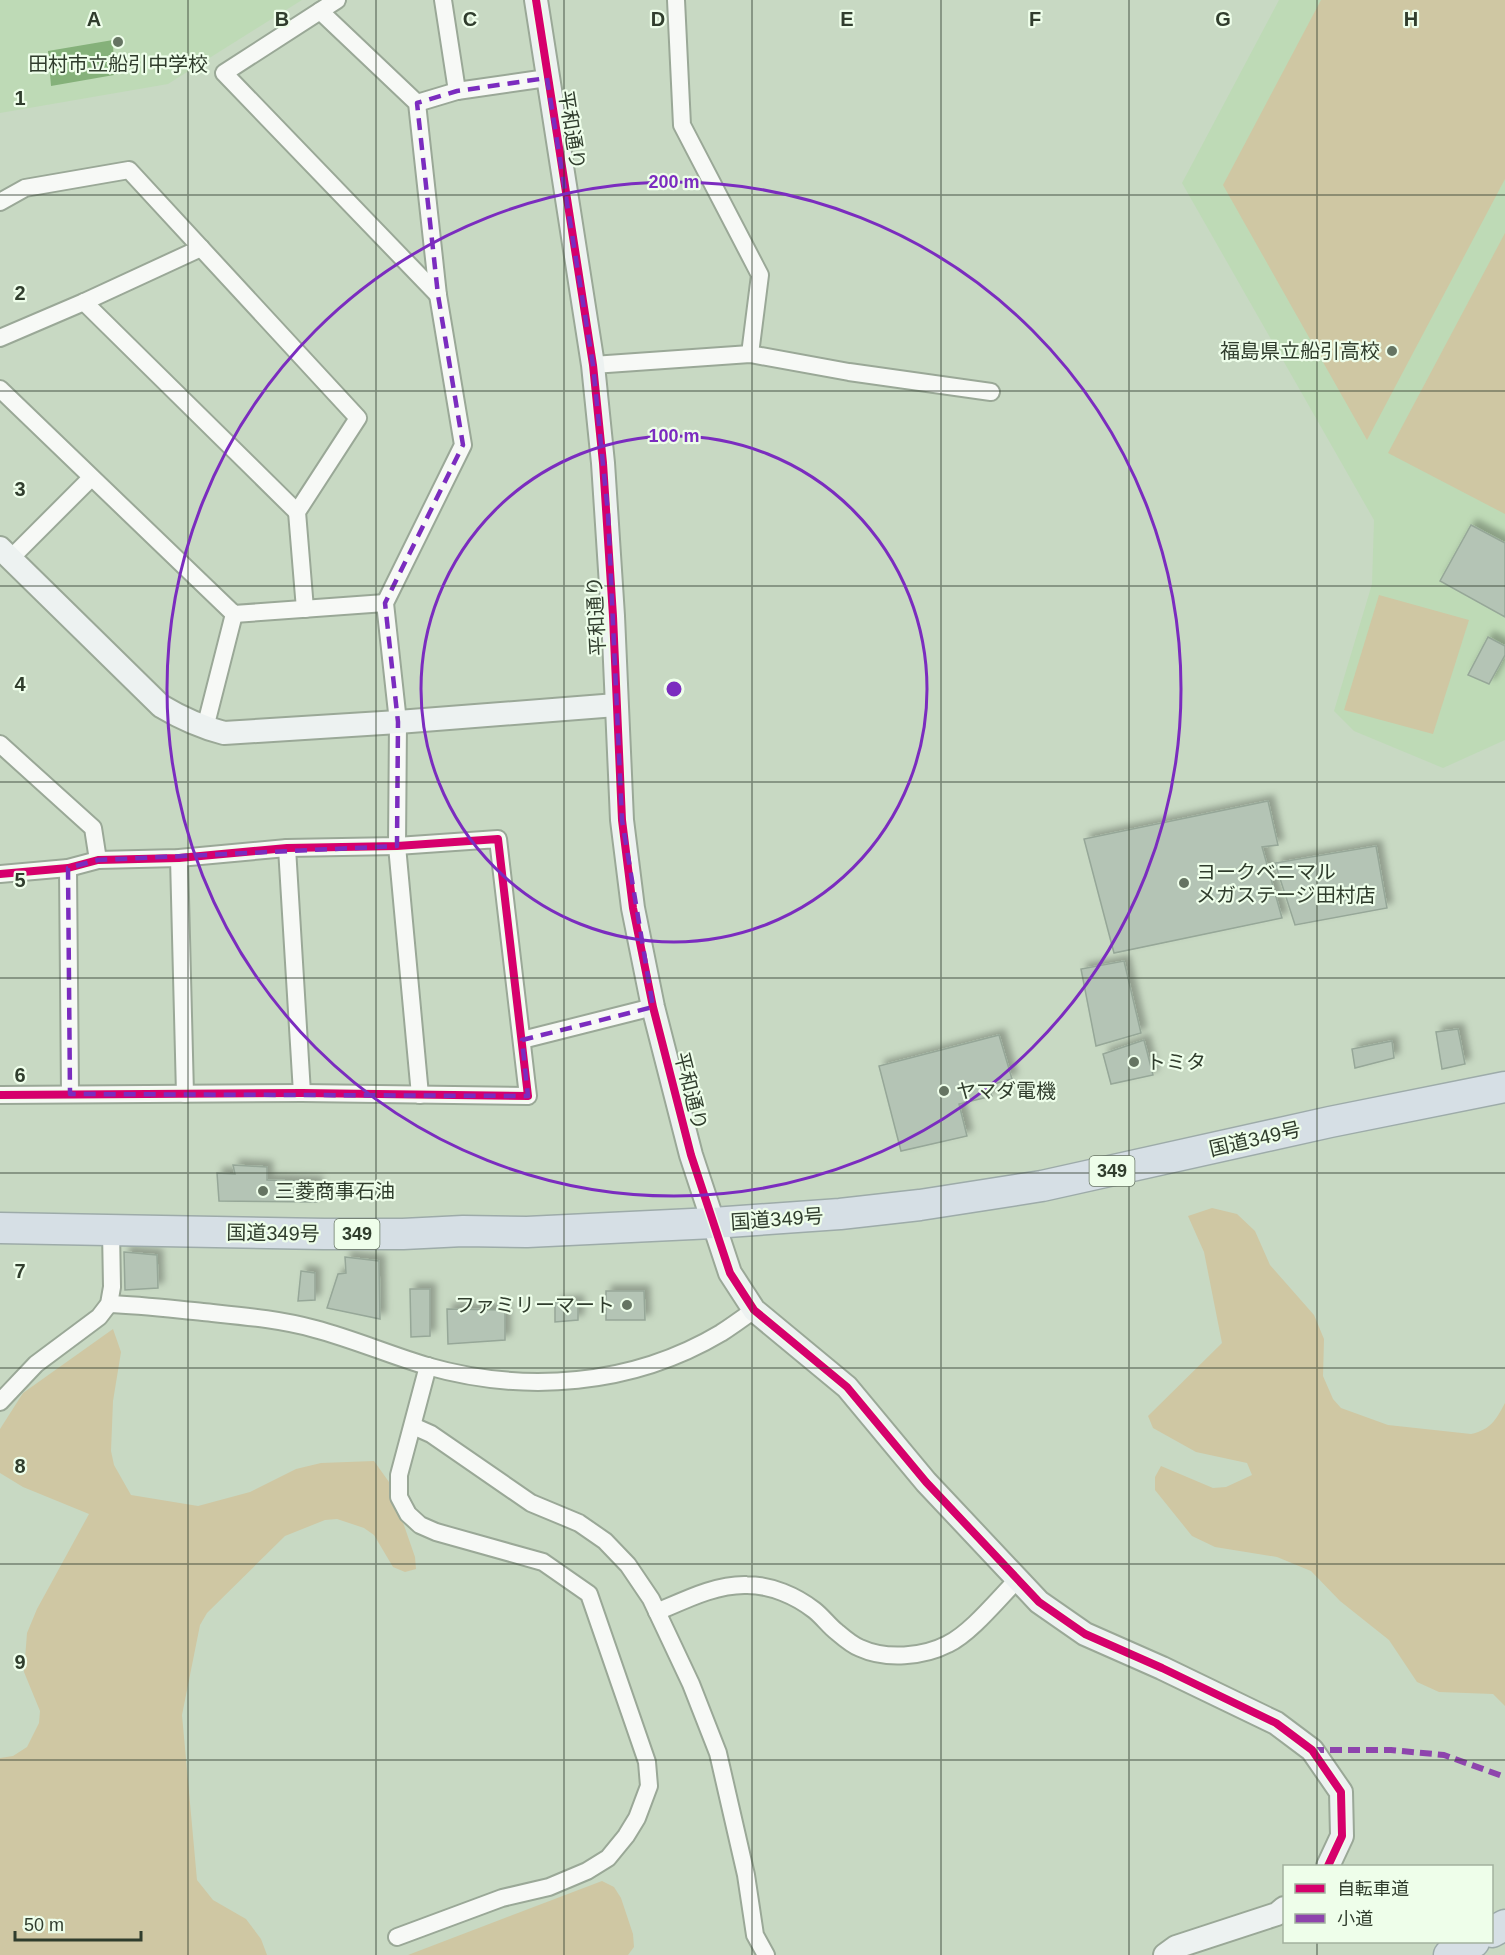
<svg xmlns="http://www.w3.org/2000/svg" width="1505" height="1955" viewBox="0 0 1505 1955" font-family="Arial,'Noto Sans JP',sans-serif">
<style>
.built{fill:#bedab6}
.green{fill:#cfc7a3}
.water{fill:#85b17a}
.building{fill:#b4c4b5;stroke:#96a798;stroke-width:1.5;filter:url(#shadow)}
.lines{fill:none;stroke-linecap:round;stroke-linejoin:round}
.street-casing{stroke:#9aa897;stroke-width:20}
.secondary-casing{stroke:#9aa897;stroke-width:26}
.highway-casing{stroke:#9daba9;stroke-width:33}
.street{stroke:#f7f9f6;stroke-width:16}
.secondary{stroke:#edf2f1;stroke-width:22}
.highway{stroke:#d6dfe5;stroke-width:30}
.quiet{stroke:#8e44ad;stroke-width:6;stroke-dasharray:12 6;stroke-linecap:butt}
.cycleway-casing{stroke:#eefeea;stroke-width:11}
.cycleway{stroke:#d6006c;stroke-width:8}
.marked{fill:none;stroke:#7b2cbf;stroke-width:4.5;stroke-dasharray:12 8;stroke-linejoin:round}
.grid{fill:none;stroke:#303d2d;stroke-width:1.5;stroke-opacity:0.55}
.ring{fill:none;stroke:#7b2cbf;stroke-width:3}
.poi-dot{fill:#657462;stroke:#eefeea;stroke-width:2}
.labels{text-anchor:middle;stroke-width:4.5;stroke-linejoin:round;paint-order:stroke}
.shield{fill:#eefeea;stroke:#697766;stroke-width:1.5}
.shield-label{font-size:18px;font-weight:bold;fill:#303d2d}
.poi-label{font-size:20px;fill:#303d2d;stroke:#eefeea;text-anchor:start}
.street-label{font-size:20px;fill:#303d2d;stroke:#eefeea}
.grid-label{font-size:20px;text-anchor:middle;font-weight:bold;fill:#303d2d;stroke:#eefeea;stroke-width:4.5;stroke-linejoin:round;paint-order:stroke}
.centre{fill:#7b2cbf;stroke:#eefeea;stroke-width:3}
.ring-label{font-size:18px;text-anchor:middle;font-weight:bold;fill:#7b2cbf;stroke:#eefeea;stroke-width:4.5;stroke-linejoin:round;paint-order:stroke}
</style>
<defs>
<filter id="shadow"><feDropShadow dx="5.5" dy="-5.5" stdDeviation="3" flood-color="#0004"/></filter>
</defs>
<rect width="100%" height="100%" fill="#c8d9c3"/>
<g class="built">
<path d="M0,0H302L168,84L0,113Z"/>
<path d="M1279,0H1505V740L1443,768L1354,731L1334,711L1372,584L1374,520L1182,183Z"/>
</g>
<g class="green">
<path d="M1321,0H1505V179L1367,440L1223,185Z"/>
<path d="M1505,233V514L1388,453Z"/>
<path d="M1379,595L1469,620L1433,734L1344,710Z"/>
<path d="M1212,1208L1237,1214L1255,1231L1270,1265L1314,1315L1324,1339L1323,1376L1333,1399L1341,1408L1388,1425L1471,1434C1490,1430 1496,1420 1505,1403V1706L1493,1694L1439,1692L1417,1682L1389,1640L1340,1601L1311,1571L1277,1557L1215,1547L1192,1536L1155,1490V1477L1161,1466L1213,1488L1226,1487L1252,1475L1247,1463L1196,1452L1153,1428L1148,1416L1222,1343L1204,1252L1188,1216Z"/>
<path d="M113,1329L121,1352L113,1401L111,1451L114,1465L131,1495L198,1506L250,1492L296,1469L321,1463L374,1461L389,1482L415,1557L416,1569L405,1572L393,1567L374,1535L364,1528L337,1519L325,1520L285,1536L207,1613L200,1625L182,1715L197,1880L213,1900L246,1919L261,1939L267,1955H0V1758L13,1756L27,1747L39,1723L40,1711L24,1672L27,1633L37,1609L89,1514L23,1487L0,1473V1429L23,1393Z"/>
<path d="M602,1881L614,1887L621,1898L633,1934L634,1947L628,1955H408Z"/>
</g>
<path class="water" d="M113,40L114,75L51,86L48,51Z"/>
<g class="building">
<path d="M1471,525L1505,543V617L1440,581Z"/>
<path d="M1488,637L1505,646V655L1489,684L1468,675Z"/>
<path d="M1268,801L1278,845L1262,847L1282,918L1114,953L1084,839Z"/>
<path d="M1376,846L1387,908L1295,925L1275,863Z"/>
<path d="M1124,961L1141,1033L1096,1046L1081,969Z"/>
<path d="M1458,1029L1465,1064L1442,1069L1436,1032Z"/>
<path d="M999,1035L1012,1079L987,1086L992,1096L959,1104L967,1136L901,1151L879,1066Z"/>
<path d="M1144,1040L1153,1075L1111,1084L1103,1054Z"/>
<path d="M1392,1041L1394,1058L1355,1068L1352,1049Z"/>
<path d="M233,1165L267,1167V1180L317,1182V1202L219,1201L217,1173L235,1174Z"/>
<path d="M124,1252L157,1255L158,1288L125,1290Z"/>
<path d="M345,1257L379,1261L380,1319L327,1308L338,1274L346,1273Z"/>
<path d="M301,1271L315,1273V1300L298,1301Z"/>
<path d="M410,1289H430V1336L411,1337Z"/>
<path d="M606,1291H644L645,1320H606Z"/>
<path d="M578,1301V1320L555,1322V1303Z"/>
<path d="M447,1309L505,1310V1340L448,1344Z"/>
</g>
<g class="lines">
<g class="street-casing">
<g id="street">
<path d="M337,0L224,73L438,295"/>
<path d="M443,0L457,91"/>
<path d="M676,0L682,125L760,275L750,354"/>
<path d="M320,11L417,103L438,295L463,445L385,603L398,722L397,846L420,1095"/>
<path d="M417,103L457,91L547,78"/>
<path d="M0,202L25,188L129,170L358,418L297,512L305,609"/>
<path d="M84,302L297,512"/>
<path d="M0,338L84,302L201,248"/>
<path d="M593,365L750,354L849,372L991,392"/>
<path d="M0,389L234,614L385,603"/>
<path d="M10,559L91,478"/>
<path d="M205,728L234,614"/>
<path d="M0,744L93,828L98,860"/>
<path d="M287,848L302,1093"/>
<path d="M179,858L185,1094"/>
<path d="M68,868L70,1094"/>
<path d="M0,874L68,868L98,860L179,858L287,848L397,846L498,839L528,1096L302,1093L0,1095"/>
<path d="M522,1040L653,1007"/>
<path d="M109,1304C140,1305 172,1309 203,1312C241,1316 279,1319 315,1329C353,1339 390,1355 427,1366C525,1394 632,1386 721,1333C732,1326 743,1318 754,1310"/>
<path d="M0,1402L36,1364L99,1317L109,1304L112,1287L111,1230"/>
<path d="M413,1426L431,1434L531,1503L579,1523L605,1541L628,1565L651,1599L691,1684L718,1753L746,1875L755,1935L766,1955"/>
<path d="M657,1612C685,1600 716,1584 747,1585C771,1585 796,1596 814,1610C823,1617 829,1626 837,1632C844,1638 852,1645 860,1648C886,1660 923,1657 948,1644C971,1633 999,1598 1018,1579"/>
<path d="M397,1937L502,1898L549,1887L587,1871L608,1858L626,1836L637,1818L649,1786L647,1762L589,1594L543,1562L436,1532L420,1525L408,1514L399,1497V1475L428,1366"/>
</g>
</g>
<g class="secondary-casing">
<g id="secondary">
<path d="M536,0L593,365L603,463L613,616L622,820L633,908L653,1007L691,1155L730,1273L754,1310L847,1387L926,1482L1039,1602L1085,1634L1162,1668L1276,1723L1312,1750L1341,1792L1342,1836L1328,1866"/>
<path d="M0,548L161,706C181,718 201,727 224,733L398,722L616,705"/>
<path d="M1165,1955L1176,1947L1277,1914L1284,1908"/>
</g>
</g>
<g class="highway-casing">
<g id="highway">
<path d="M0,1228L324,1234H403L463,1231L527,1232L713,1223L840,1214L920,1205L1042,1186L1330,1122L1505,1087"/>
<path d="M1492,1932L1505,1925"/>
<path d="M1449,1955L1474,1942"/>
</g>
</g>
<use href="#street" class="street"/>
<use href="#secondary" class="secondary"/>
<use href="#highway" class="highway"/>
<path class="quiet" d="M1312,1750H1391L1444,1755L1505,1777"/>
<g class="cycleway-casing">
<g id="cycleway">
<path d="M536,0L593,365L603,463L613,616L622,820L633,908L653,1007L691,1155L730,1273L754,1310L847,1387L926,1482L1039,1602L1085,1634L1162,1668L1276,1723L1312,1750L1341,1792L1342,1836L1328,1866"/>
<path d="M0,874L68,868L98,860L179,858L287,848L397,846L498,839L528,1096L302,1093L0,1095"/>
</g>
</g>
<use href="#cycleway" class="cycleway"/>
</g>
<path class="marked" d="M547,78L593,365L608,514L622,820L653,1007L522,1040L528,1096L70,1094L68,868L98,860L397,846L398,722L385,603L463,445L438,295L417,103L457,91Z"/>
<path class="grid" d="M188,0V1955M376,0V1955M564,0V1955M752,0V1955M941,0V1955M1129,0V1955M1317,0V1866M0,195H1505M0,391H1505M0,586H1505M0,782H1505M0,978H1505M0,1173H1505M0,1368H1505M0,1564H1505M0,1760H1505M1317,1942V1955"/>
<g class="ring">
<circle cx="674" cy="689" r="253"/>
<circle cx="674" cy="689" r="507"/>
</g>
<g class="poi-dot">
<circle cx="118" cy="42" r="6"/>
<circle cx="1392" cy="351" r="6"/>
<circle cx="1184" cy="883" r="6"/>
<circle cx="1134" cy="1062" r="6"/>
<circle cx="944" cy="1091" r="6"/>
<circle cx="263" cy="1191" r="6"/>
<circle cx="627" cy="1305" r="6"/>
</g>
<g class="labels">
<g class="shield">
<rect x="1089.5" y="1156" width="45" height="30" rx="4.5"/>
<rect x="334.5" y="1219" width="45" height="30" rx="4.5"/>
</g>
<g class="shield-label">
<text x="1112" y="1177">349</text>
<text x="357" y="1240">349</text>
</g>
<g class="poi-label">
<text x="118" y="71" text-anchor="middle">田村市立船引中学校</text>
<text x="1380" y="358" text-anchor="end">福島県立船引高校</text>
<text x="1196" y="879">ヨークベニマル<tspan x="1196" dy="23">メガステージ田村店</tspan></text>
<text x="1146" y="1069">トミタ</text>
<text x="956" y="1098">ヤマダ電機</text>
<text x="275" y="1198">三菱商事石油</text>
<text x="615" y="1312" text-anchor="end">ファミリーマート</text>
</g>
<g class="street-label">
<text transform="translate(572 130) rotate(81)" y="7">平和通り</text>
<text transform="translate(596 616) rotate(-93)" y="7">平和通り</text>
<text transform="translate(691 1091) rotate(76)" y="7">平和通り</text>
<text transform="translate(1255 1139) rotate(-13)" y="7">国道349号</text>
<text transform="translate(777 1219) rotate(-4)" y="7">国道349号</text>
<text transform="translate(273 1233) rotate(1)" y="7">国道349号</text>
</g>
</g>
<g class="grid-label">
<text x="94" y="26">A</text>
<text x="282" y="26">B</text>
<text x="470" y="26">C</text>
<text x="658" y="26">D</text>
<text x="847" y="26">E</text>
<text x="1035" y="26">F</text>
<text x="1223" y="26">G</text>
<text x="1411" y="26">H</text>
<text x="20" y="105">1</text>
<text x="20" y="300">2</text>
<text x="20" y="496">3</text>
<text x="20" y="691">4</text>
<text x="20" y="887">5</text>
<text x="20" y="1082">6</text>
<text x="20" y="1278">7</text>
<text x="20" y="1473">8</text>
<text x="20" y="1669">9</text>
</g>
<circle cx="674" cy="689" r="9" class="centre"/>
<g class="ring-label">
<text x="674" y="188">200 m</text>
<text x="674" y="442">100 m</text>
</g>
<rect x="1283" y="1865" width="210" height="78" fill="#eefeea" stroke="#a2b19e" stroke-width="1.5"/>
<rect x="1295" y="1884" width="30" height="9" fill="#d6006c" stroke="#a2b19e" stroke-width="1.5"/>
<text x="1337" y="1895" font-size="18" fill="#303d2d">自転車道</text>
<rect x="1295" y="1914" width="30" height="9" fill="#8e44ad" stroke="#a2b19e" stroke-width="1.5"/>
<text x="1337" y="1925" font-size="18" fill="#303d2d">小道</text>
<path d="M15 1931v9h126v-9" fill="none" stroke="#303d2d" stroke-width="3"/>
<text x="24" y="1931" font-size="18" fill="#303d2d" stroke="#eefeea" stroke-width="4.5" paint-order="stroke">50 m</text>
</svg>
